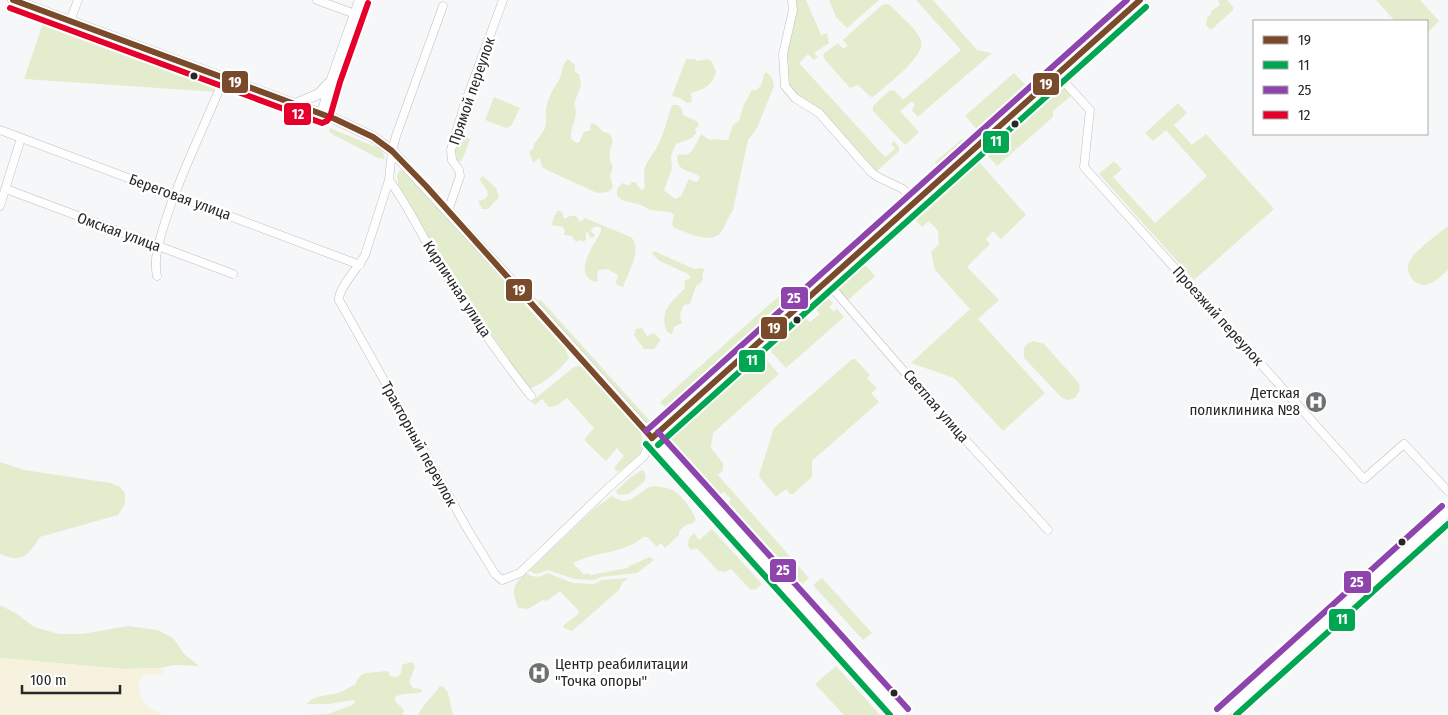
<svg xmlns="http://www.w3.org/2000/svg" width="1448" height="715" viewBox="0 0 1448 715" font-family="'Fira Sans Condensed',sans-serif">
<style>
.green{fill:#e3edce}
.sand{fill:#f7f2de}
.lines{fill:none;stroke-linecap:round;stroke-linejoin:round}
.minor-casing{stroke:#bebec0;stroke-width:9}
.tertiary-casing{stroke:#bebec0;stroke-width:11}
.minor{stroke:#fefefe;stroke-width:8}
.tertiary{stroke:#fefefe;stroke-width:10}
.bus-1-casing{stroke:#fff;stroke-width:10}
.bus-2-casing{stroke:#fff;stroke-width:10}
.bus-3-casing{stroke:#fff;stroke-width:10}
.bus-4-casing{stroke:#fff;stroke-width:10}
.bus-1{stroke:#7a4b2a;stroke-width:6}
.bus-2{stroke:#00a651;stroke-width:6}
.bus-3{stroke:#8e44ad;stroke-width:6}
.bus-4{stroke:#e4002b;stroke-width:6}
.bus-dot{fill:#272728;stroke:#fff;stroke-width:2}
.labels{text-anchor:middle;stroke-width:5;stroke-linejoin:round;paint-order:stroke}
.street-label{font-size:15px;fill:#272728;stroke:#fff}
.poi-label{font-size:15px;fill:#272728;stroke:#fff;text-anchor:end}
.line-badge{stroke:#fff;stroke-width:2}
.badge-label{font-size:14px;text-anchor:middle;font-weight:bold;fill:#fff}
</style>
<rect width="100%" height="100%" fill="#f6f7f9"/>
<g class="green">
<path d="M794,0H806L821,35L827,33L829,43L814,53L818,57L814,60L808,54L799,63L885,157L895,149L891,144L894,141L899,147V151L877,171L874,170L820,109L798,97L790,87L786,55Z"/>
<path d="M829,0H879L847,28L836,17Z"/>
<path d="M916,0H933L977,50L992,53L920,115L918,117L912,110L915,105L912,101L900,111L919,132L905,145L873,111V106L890,90L895,91L903,100L961,50Z"/>
<path d="M1218,0H1227L1233,7V10L1211,30L1206,25L1207,18L1211,14V11L1220,5Z"/>
<path d="M1376,0H1420L1439,21L1427,33V21H1395Z"/>
<path d="M887,4L890,5C898,14 917,29 921,40C927,56 884,87 873,97H871L858,85L850,88L825,60L823,54L838,43L843,49L848,46L843,40L882,5Z"/>
<path d="M44,20L221,84L218,92L24,79Z"/>
<path d="M568,59L575,65V72L579,74L581,85L574,104C580,116 570,125 571,139L577,143L579,142L584,132L591,130L590,125L592,123C600,126 599,129 604,132C605,133 607,133 608,133C616,139 611,145 610,151C609,156 610,163 613,167L610,176L613,186L612,189L608,192L597,193L549,171L542,167L540,159H538L533,163L529,152L533,149L534,144C538,138 542,135 545,128C547,121 545,115 546,109C548,98 553,89 559,80C563,73 561,65 568,59Z"/>
<path d="M686,59H694L698,61L708,59L712,62L716,72C712,86 704,89 691,93L692,102L687,103L680,98L672,96Z"/>
<path d="M765,72C772,75 773,80 774,86L757,128L748,140L733,210C728,217 726,224 722,231C712,246 687,232 674,228L672,224L674,215L670,212L650,210L641,205L622,200L617,196V189L622,183L629,186L632,182H635L641,190L645,188C642,164 646,166 657,147C664,135 667,119 672,105H678L682,109L683,115L698,122L699,126L695,129L696,133L692,138L676,144L671,156L672,168L664,190L675,199L681,196L689,179L696,182L699,180L700,177C691,169 677,173 677,157L679,154L687,155L693,150L701,134L710,140C716,138 722,141 728,140L733,125L739,121L744,104L752,90H757L761,85Z"/>
<path d="M1014,73L1030,90L981,134L965,116Z"/>
<path d="M1060,83L1072,95L1053,111V117L997,166L983,151L999,136L1008,134L1034,112L1036,104Z"/>
<path d="M494,97L520,108L511,126L506,128L485,120Z"/>
<path d="M1178,103L1187,113L1174,125L1192,145L1206,134L1274,209L1194,280L1099,174L1114,161L1122,169L1113,177L1155,223L1207,176L1166,130L1153,141L1145,133Z"/>
<path d="M330,128L378,148L382,151L385,157L384,159L378,158L334,135L329,132Z"/>
<path d="M460,134L465,135L470,140L462,160L457,162C451,154 457,143 460,134Z"/>
<path d="M962,139L967,142L968,146L942,170L937,167L935,162Z"/>
<path d="M974,156L1026,215L1001,239L993,231L986,239L990,244L967,267L999,300L978,319L1045,393L1003,431L954,378L911,363L970,309L935,270L931,252L939,244L938,231L929,221L922,227L910,214Z"/>
<path d="M403,170L566,350L569,358C559,371 544,383 529,389L441,261L422,231L398,184L397,176L399,171Z"/>
<path d="M483,176L496,188L499,197L488,209H482L478,201L485,199L488,195L487,190L479,179Z"/>
<path d="M557,211H560L563,214L564,219L570,216H576L580,222L585,218L631,237C643,250 628,272 623,287L617,285L616,282L618,275L608,269L599,270L597,273L598,281L596,282C571,274 594,246 601,231V228L597,226L590,230L595,235L594,237L590,238L588,233L586,232V240L583,242L580,240L576,242L572,236L564,235L565,230L563,227L552,225L553,219Z"/>
<path d="M1448,226V270C1442,275 1436,282 1429,284C1415,289 1403,273 1410,260C1416,250 1438,234 1448,226Z"/>
<path d="M654,251L694,269L703,268L704,270L702,276L703,278L701,283L696,286L690,304L684,305C680,312 679,316 682,323L674,327L672,334L667,332C658,311 672,302 685,288L684,281L691,278L688,274L660,261L652,254Z"/>
<path d="M860,259L875,276L846,302L831,285Z"/>
<path d="M789,287L796,293L795,298L748,341L733,350L731,349L711,367V369L703,383L670,412L660,402Z"/>
<path d="M824,294L833,303L829,307L833,311L837,309L844,317L786,368L766,346L784,330L786,333L804,317L810,322L820,314L814,307L812,309L810,307Z"/>
<path d="M540,299L651,422L647,423L640,419L538,304Z"/>
<path d="M642,328L647,336L654,333L661,340L654,349H644L634,335L636,329Z"/>
<path d="M1034,341L1044,344L1079,383L1080,390L1075,398L1068,400L1062,398L1024,358V348L1028,343Z"/>
<path d="M760,353L779,374L713,433L711,448L723,463V470L718,475L809,578L799,587L794,585L727,509L726,506L731,499L724,492L718,496L713,495C703,484 676,457 671,445C669,439 670,434 672,429Z"/>
<path d="M852,359H855L870,375L867,378L877,388L871,393L879,402L812,461V477L793,494H790L786,489L776,497L760,478L759,475L774,428Z"/>
<path d="M580,366L585,369L639,429C651,455 636,457 618,472L614,468L624,456L617,448L606,461L585,441V438L594,428L567,398C561,402 557,407 549,407L542,399L535,405L531,402L574,367Z"/>
<path d="M665,461L708,507L709,512L707,515L661,465Z"/>
<path d="M0,462L24,470L111,483L120,487L125,493V504L118,515L40,537C28,555 23,564 0,554Z"/>
<path d="M642,470L644,471L646,477L644,482L629,494L620,495L617,494L616,491L630,478Z"/>
<path d="M654,486C659,487 665,487 670,489C681,493 692,509 696,520L692,524L686,525L679,531V535L665,548L661,543L657,547L647,537H643C624,554 596,551 573,563L584,575L587,573L591,575L627,568L629,566L650,557L654,560L637,573L601,577L594,580L574,579L548,570L536,574L529,571L594,509L612,496C634,510 636,489 654,486Z"/>
<path d="M723,522L770,576L766,580L719,526Z"/>
<path d="M712,529L762,584L756,589L751,590L731,569L725,572L718,571L697,548L691,550L688,546L689,538L694,533L699,540Z"/>
<path d="M526,573C534,578 539,578 547,573L573,583L594,584L602,580L629,578L622,583L619,590L572,631L564,628L563,626L578,614L579,611L560,591L547,601L543,600L528,609L518,608C512,589 511,587 526,573Z"/>
<path d="M822,578L872,633L863,640L813,585Z"/>
<path d="M776,583L838,651L834,655L772,587Z"/>
<path d="M806,590L858,647L856,648H851L805,596Z"/>
<path d="M0,605L17,614L34,627L59,634H82L128,626L157,630L173,638L184,654L199,666L175,665L160,668L124,669L0,658Z"/>
<path d="M842,661L848,662L897,715H888L840,663Z"/>
<path d="M411,662L414,664L415,667L409,682L413,688L421,689L422,692C413,695 403,692 395,697V701L404,710L403,715H307L328,714L352,705L355,702L354,700L328,704H307C316,693 328,697 341,692C346,690 348,687 355,685C357,681 359,676 363,674C365,673 386,671 388,671L390,676L397,677L401,673L402,665Z"/>
<path d="M836,666L880,715H844L815,684Z"/>
<path d="M440,686L444,687L448,693L453,715H418C424,703 433,696 440,686Z"/>
</g>
<path class="sand" d="M0,658L124,669L160,668L164,671L162,674C157,675 151,674 146,675C133,680 141,700 148,707C152,710 158,711 162,715H0Z"/>
<g class="lines">
<g class="minor-casing">
<g id="minor">
<path d="M317,0L355,14"/>
<path d="M792,0L793,10L783,54L785,86L795,98L819,113L871,172L878,177L903,189L915,202"/>
<path d="M443,6L396,136L392,151L389,180L365,255C359,267 338,288 339,300L468,530L495,574L502,580L520,573L606,490L644,456L652,438"/>
<path d="M70,21L78,0"/>
<path d="M1057,74L1090,110L1084,167L1364,479L1404,444L1448,491"/>
<path d="M0,130L360,265"/>
<path d="M389,180C405,201 416,225 430,248C460,299 494,349 531,396"/>
<path d="M6,189L233,274"/>
<path d="M0,206L21,138"/>
<path d="M448,211L460,176L459,170L452,160L451,150L464,106L503,0"/>
<path d="M157,276C155,266 156,255 158,246C173,188 202,133 224,78"/>
<path d="M826,281L927,398L1048,530"/>
<path d="M1223,715L1448,512"/>
</g>
</g>
<g class="tertiary-casing">
<g id="tertiary">
<path d="M13,0L335,119L373,137L392,151L531,302L902,715"/>
<path d="M295,104L319,94L329,83"/>
<path d="M322,114L332,79L360,0"/>
<path d="M652,438L1140,0"/>
</g>
</g>
<use href="#minor" class="minor"/>
<use href="#tertiary" class="tertiary"/>
<g class="bus-1-casing">
<g id="bus-1">
<path d="M13,0L335,119L373,137L392,151L426,186L652,438"/>
<path d="M652,438L1140,0"/>
</g>
</g>
<g class="bus-2-casing">
<g id="bus-2">
<path d="M646,444L890,715"/>
<path d="M658,445L1146,7"/>
<path d="M1236,715L1448,524"/>
</g>
</g>
<g class="bus-3-casing">
<g id="bus-3">
<path d="M646,431L1127,0"/>
<path d="M658,432L908,709"/>
<path d="M1217,709L1442,506"/>
</g>
</g>
<g class="bus-4-casing">
<path id="bus-4" d="M10,8L322,123L327,121L330,117L340,82L368,3"/>
</g>
<use href="#bus-1" class="bus-1"/>
<use href="#bus-2" class="bus-2"/>
<use href="#bus-3" class="bus-3"/>
<use href="#bus-4" class="bus-4"/>
</g>
<defs>
<g id="hospital-disc" transform="scale(1.125)"><circle r="9.5" fill="#6f7071" stroke="#fff"/><path d="M-5-5h3v3.5h4V-5h3V5h-3V1.5h-4V5h-3Z" fill="#fff"/></g>
</defs>
<g fill-rule="evenodd">
<use href="#hospital-disc" x="1316" y="402"/>
<use href="#hospital-disc" x="539" y="673"/>
</g>
<g class="bus-dot">
<circle cx="194" cy="76" r="4.5"/>
<circle cx="1015" cy="124" r="4.5"/>
<circle cx="797" cy="320" r="4.5"/>
<circle cx="1402" cy="542" r="4.5"/>
<circle cx="894" cy="693" r="4.5"/>
</g>
<g class="labels">
<g class="street-label">
<text transform="translate(472 91) rotate(-71)" y="5">Прямой переулок</text>
<text transform="translate(180 197) rotate(20)" y="5">Береговая улица</text>
<text transform="translate(119 232) rotate(20)" y="5">Омская улица</text>
<text transform="translate(457 289) rotate(57)" y="5">Кирпичная улица</text>
<text transform="translate(1218 316) rotate(48)" y="5">Проезжий переулок</text>
<text transform="translate(936 406) rotate(49)" y="5">Светлая улица</text>
<text transform="translate(419 444) rotate(61)" y="5">Тракторный переулок</text>
</g>
<g class="poi-label">
<text x="1300" y="398">Детская<tspan x="1300" dy="17">поликлиника №8</tspan></text>
<text x="555" y="669" text-anchor="start">Центр реабилитации<tspan x="555" dy="17">"Точка опоры"</tspan></text>
</g>
</g>
<g class="line-badge">
<rect x="221" y="70" width="28" height="24" rx="5" fill="#7a4b2a"/>
<rect x="1032" y="72" width="28" height="24" rx="5" fill="#7a4b2a"/>
<rect x="283" y="102" width="29" height="24" rx="5" fill="#e4002b"/>
<rect x="982" y="130" width="28" height="24" rx="5" fill="#00a651"/>
<rect x="505" y="278" width="28" height="24" rx="5" fill="#7a4b2a"/>
<rect x="780" y="286" width="29" height="24" rx="5" fill="#8e44ad"/>
<rect x="760" y="316" width="28" height="24" rx="5" fill="#7a4b2a"/>
<rect x="738" y="349" width="28" height="24" rx="5" fill="#00a651"/>
<rect x="769" y="558" width="28" height="25" rx="5" fill="#8e44ad"/>
<rect x="1343" y="570" width="29" height="24" rx="5" fill="#8e44ad"/>
<rect x="1328" y="608" width="28" height="24" rx="5" fill="#00a651"/>
</g>
<g class="badge-label">
<text x="235" y="87">19</text>
<text x="1046" y="89">19</text>
<text x="298" y="119">12</text>
<text x="996" y="146">11</text>
<text x="519" y="295">19</text>
<text x="794" y="303">25</text>
<text x="774" y="333">19</text>
<text x="752" y="365">11</text>
<text x="783" y="575">25</text>
<text x="1357" y="587">25</text>
<text x="1342" y="624">11</text>
</g>
<rect x="1253" y="20" width="175" height="115" fill="#ffffff" stroke="#a9a9a9"/>
<rect x="1263" y="36" width="25" height="8" fill="#7a4b2a" stroke="#a9a9a9"/>
<text x="1298" y="45" font-size="15" fill="#272728">19</text>
<rect x="1263" y="61" width="25" height="8" fill="#00a651" stroke="#a9a9a9"/>
<text x="1298" y="70" font-size="15" fill="#272728">11</text>
<rect x="1263" y="86" width="25" height="8" fill="#8e44ad" stroke="#a9a9a9"/>
<text x="1298" y="95" font-size="15" fill="#272728">25</text>
<rect x="1263" y="111" width="25" height="8" fill="#e4002b" stroke="#a9a9a9"/>
<text x="1298" y="120" font-size="15" fill="#272728">12</text>
<path d="M22 685v8h98v-8" fill="none" stroke="#272728" stroke-width="2.5"/>
<text x="30" y="685" font-size="15" fill="#272728" stroke="#ffffff" stroke-width="4" paint-order="stroke">100 m</text>
</svg>
